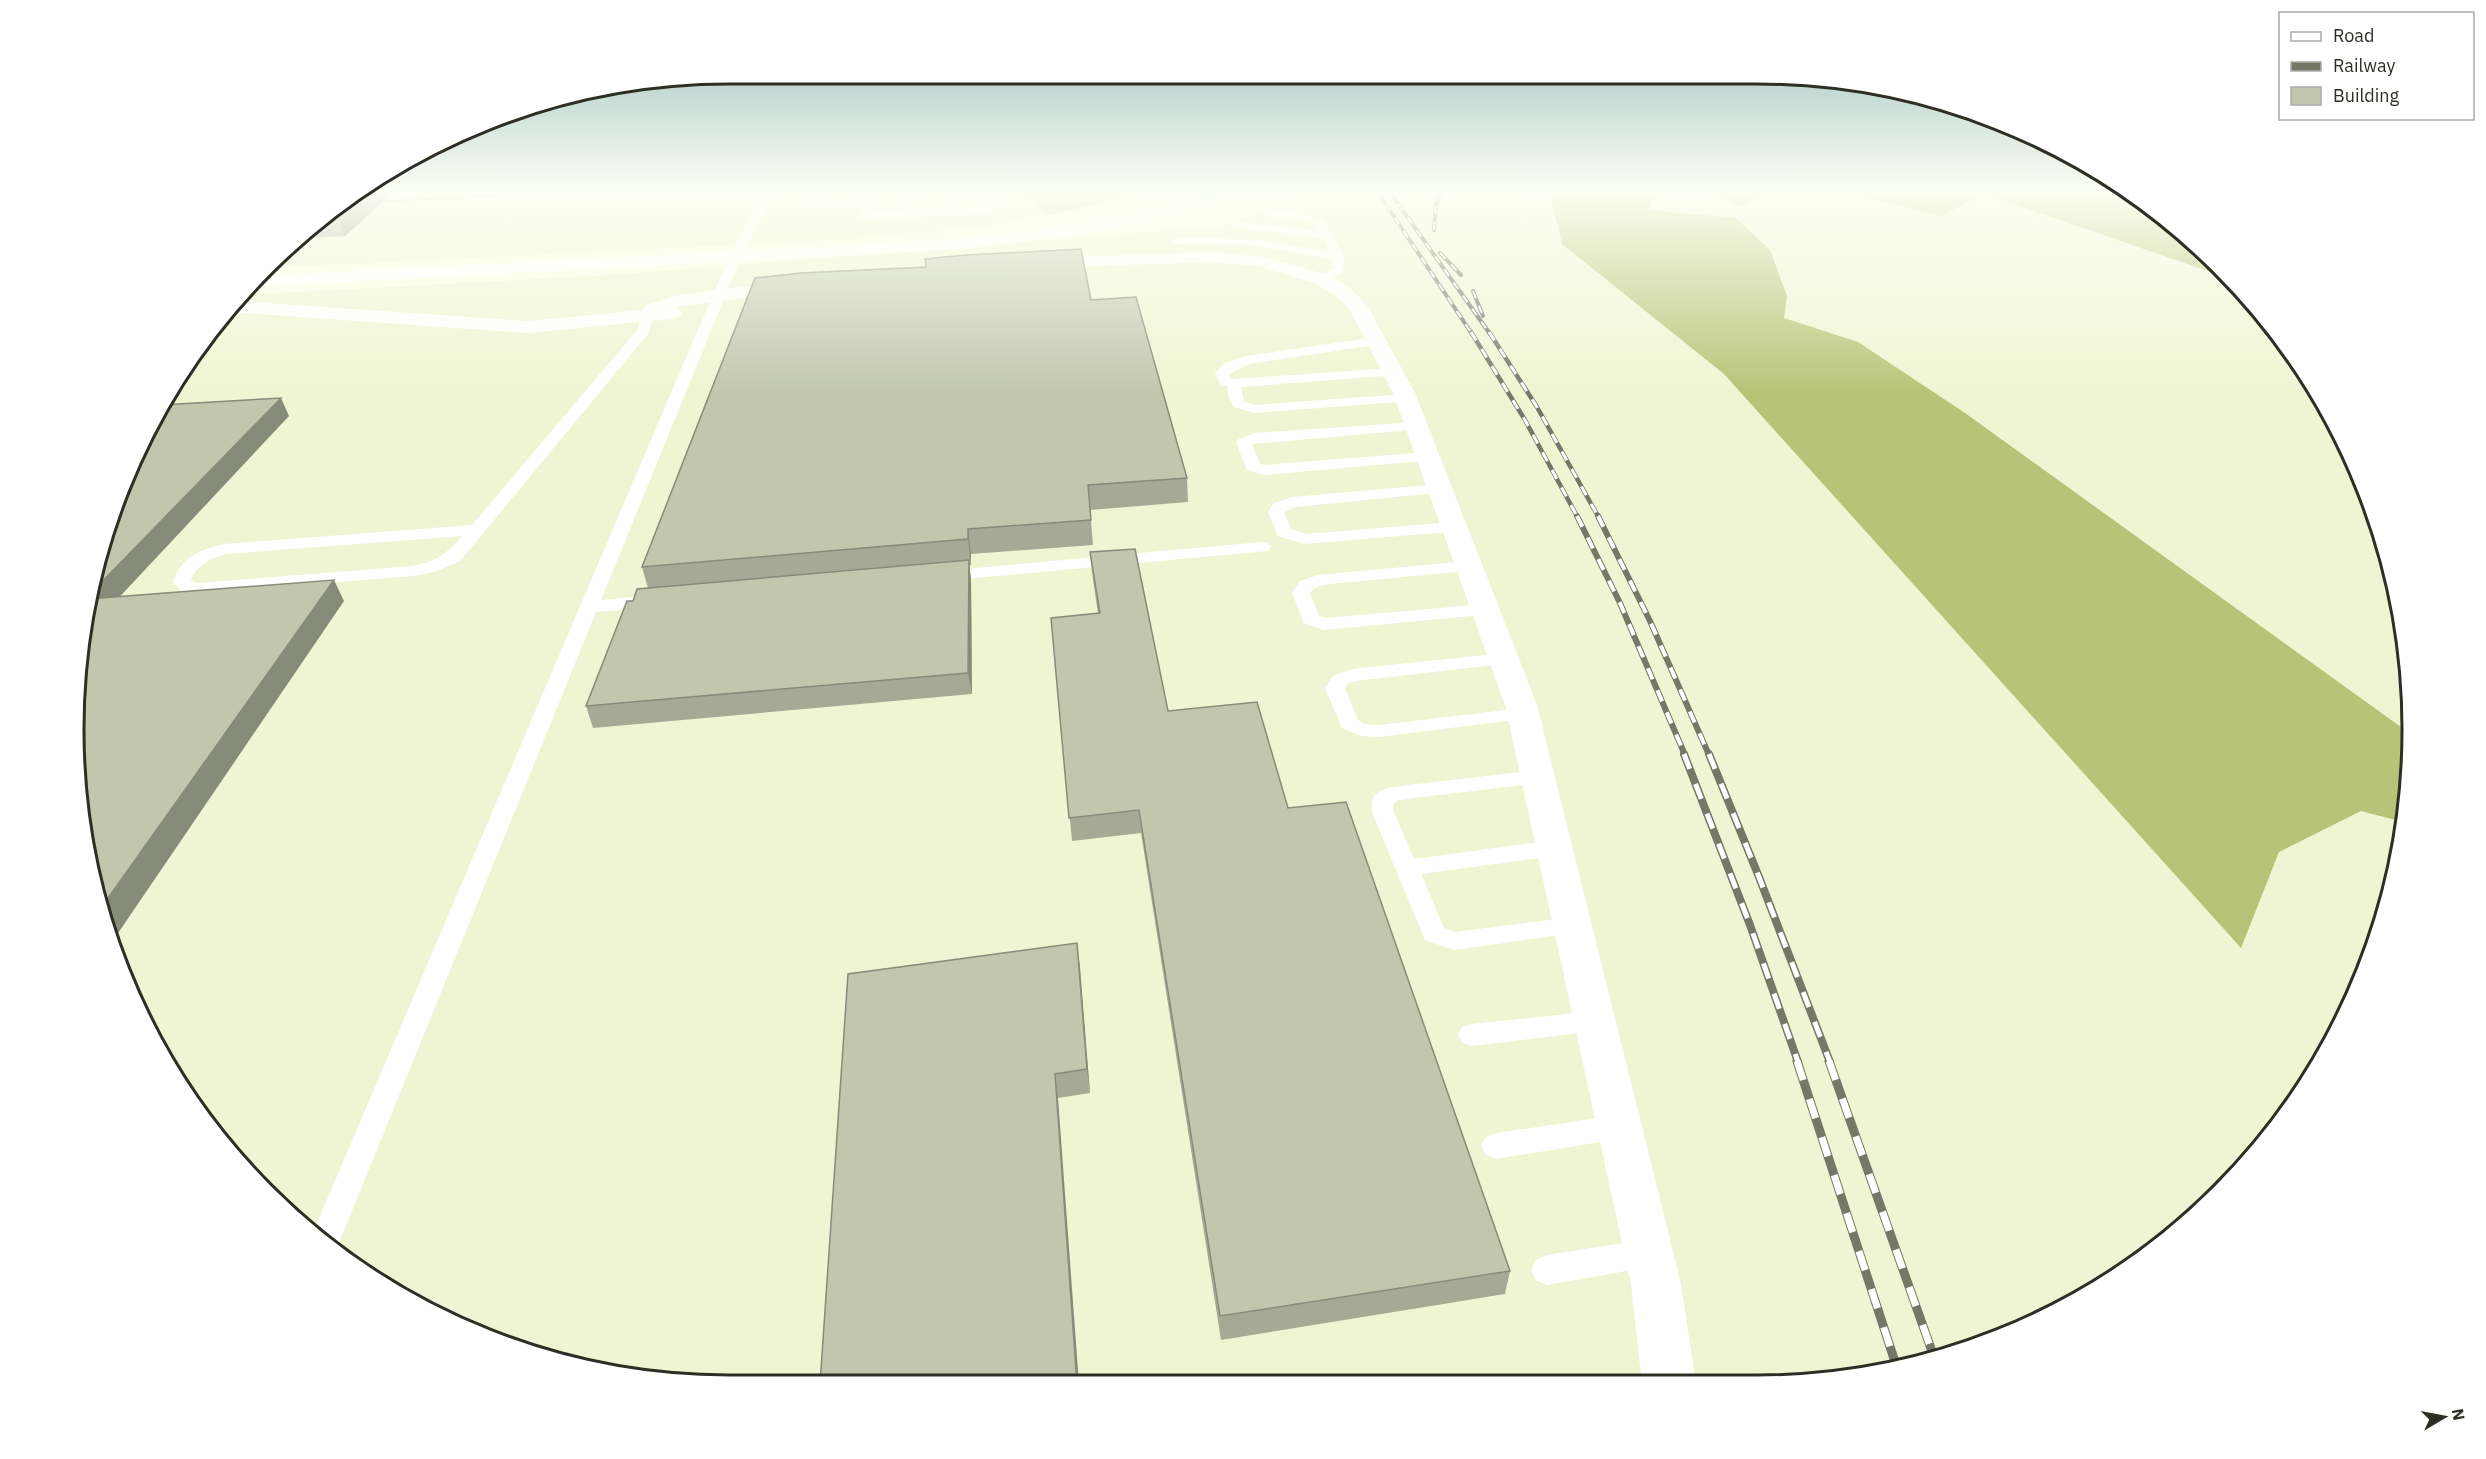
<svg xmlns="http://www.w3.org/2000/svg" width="2486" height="1459" viewBox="0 0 2486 1459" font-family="'IBM Plex Sans',sans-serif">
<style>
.built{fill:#eff5d3}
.green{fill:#cfd8a2}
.forest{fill:#b7c376}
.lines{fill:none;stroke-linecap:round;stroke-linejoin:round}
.path{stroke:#8a8e7c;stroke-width:2;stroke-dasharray:3 1.5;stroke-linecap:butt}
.lane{fill:#fff;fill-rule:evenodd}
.street{fill:#fff;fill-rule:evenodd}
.primary{fill:#fff;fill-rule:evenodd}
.rail-far4-casing{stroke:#757868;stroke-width:4}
.rail-far3-casing{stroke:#757868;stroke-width:4.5}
.rail-far2-casing{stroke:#757868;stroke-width:6}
.rail-far1-casing{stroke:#757868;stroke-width:8}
.rail-casing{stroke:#757868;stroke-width:9}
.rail-far4{stroke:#fff;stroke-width:2;stroke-dasharray:8;stroke-linecap:butt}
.rail-far3{stroke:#fff;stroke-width:3;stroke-dasharray:10;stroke-linecap:butt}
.rail-far2{stroke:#fff;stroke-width:4;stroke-dasharray:12;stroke-linecap:butt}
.rail-far1{stroke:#fff;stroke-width:5;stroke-dasharray:16;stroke-linecap:butt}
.rail{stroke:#fff;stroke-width:7;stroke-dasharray:20;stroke-linecap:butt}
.wall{fill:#a6aa95}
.shaded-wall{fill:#878b79}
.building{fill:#c1c6ad;stroke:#878b79;stroke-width:1.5}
.rim{fill:none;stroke:#2d2f25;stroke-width:3}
</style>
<rect width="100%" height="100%" fill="#f9fee4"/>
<g class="built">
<path d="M359,191H1153L988,226L838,240L264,268L330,209Z"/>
<path d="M1308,191H2130L2220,265L2302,365L2362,478L2400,601L2412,729L2400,857L2363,980L2302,1094L2220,1194L2085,1297L1967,1351L1800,1384H686L518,1351L365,1275L236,1162L162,1058L123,980L86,858L75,772L141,440L184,365L241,295L612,275L1226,226Z"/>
</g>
<path class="green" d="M1018,191H1153L1049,215Z"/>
<g class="forest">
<path d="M1561,191H1658L1648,210L1736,218L1770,250L1787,296L1784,318L1858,342L1965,413L2412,735L2403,822L2361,811L2279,852L2241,948L1724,374L1562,244L1551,198Z"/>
<path d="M1709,191H1775L1740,206Z"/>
<path d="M1840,191H2109L2165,221L2220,265L2231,279L1984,194L1941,216Z"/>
</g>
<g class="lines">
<path class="path" d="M384,201L589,191"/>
<g class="lane">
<path d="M764,191H774L741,257L601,600L655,595L661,597L664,601L661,605L655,607L596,612L336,1250L314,1230L729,257Z"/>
<path d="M814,191H824L820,204L860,203L862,191H872L870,213L906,211L908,191H918L916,211L955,209V191H965V208L986,207L987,191H997L998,208L988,213L870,219L859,217V209H810L809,207Z"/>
<path d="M1270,211L1307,214L1325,222L1344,257L1343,273L1322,283L1316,279L1333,269L1332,259L1251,245L1175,244L1170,241L1175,238L1251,239L1330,252L1323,238L1237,228L1232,225L1237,222L1319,231C1311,214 1282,219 1266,216V212Z"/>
<path d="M648,312L654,316L648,334L460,561L435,572L413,576L198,593L181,591L173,582C181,557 201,549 225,544L472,525L637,330L642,316ZM462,536C448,553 435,562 413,566L198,583L191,581C196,565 210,559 225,554Z"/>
<path d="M1376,337L1381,338L1383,341L1381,344L1249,364L1229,374L1231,378L1234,379L1393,368L1398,369L1400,372L1398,375L1241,387L1244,401L1254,405L1406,394L1413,398L1411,401L1254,413L1234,407L1229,398L1227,386L1220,384L1215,373L1223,364L1246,356Z"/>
<path d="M1417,422L1424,426L1422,429L1252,444L1260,464L1265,465L1428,452L1436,457L1433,460L1265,475L1247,470L1236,442L1239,439L1255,433Z"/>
<path d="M1440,484L1448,489L1446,492L1295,507L1284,512L1291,529L1305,534L1454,522L1462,527L1460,531L1304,544L1278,536L1268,512L1274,503L1293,497Z"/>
<path d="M1262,542L1268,543L1271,547L1268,551L943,581L937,580L934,576L937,572L943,571Z"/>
<path d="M1469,561L1475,562L1478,566L1475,570L1321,585L1313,589L1310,593L1319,616L1326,618L1485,604L1492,606L1494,610L1492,614L1323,630L1304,623L1292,593L1300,581L1318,575Z"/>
<path d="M1504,653L1511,655L1514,659L1511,663L1356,681L1347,684L1345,688L1358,720L1365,724L1379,725L1523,708L1530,710L1533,714L1530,718L1379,737L1361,736L1342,728L1325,688L1333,676L1352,669Z"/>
<path d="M1538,770L1546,772L1549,777L1546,782L1398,800L1393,804L1394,812L1414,859L1554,840L1562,842L1566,848L1562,854L1554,856L1421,874L1444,928L1455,932L1572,917L1581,920L1585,926L1581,932L1454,950L1425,940L1372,812C1370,796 1376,791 1392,787Z"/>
<path d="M1595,1011L1605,1014L1608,1021L1605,1028L1595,1031L1472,1046L1462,1043L1458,1035L1462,1027L1472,1024Z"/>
<path d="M1619,1115L1629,1118L1634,1127L1629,1136L1619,1139L1496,1159L1486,1155L1481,1146L1486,1137L1496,1133Z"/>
<path d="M1649,1239L1660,1243L1665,1253L1660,1263L1649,1267L1547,1285L1536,1280L1531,1270L1536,1260L1547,1255Z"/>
</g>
<g class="street">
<path d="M1211,252L1264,257L1329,275L1350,288L1368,307L1415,393L1537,705L1681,1284L1696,1384H1642L1631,1284L1505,705L1393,393L1350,310L1336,296L1315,283L1257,266L1211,262L1039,268L1033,267L1030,263L1033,259L1039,258Z"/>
<path d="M793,281L800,283L802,287L800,291L681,306L676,308L682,313L679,317L672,319L527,333L228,312L236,301L527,321L643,310L646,305L679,295Z"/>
</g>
<path class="primary" d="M1218,191H1242L1240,194L1184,212L1115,229L966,249L248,287L257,276C424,267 590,259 757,250C912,242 1068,239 1218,191Z"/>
<g class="rail-far4-casing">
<g id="rail-far4">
<path d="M1377,191L1472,334"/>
<path d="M1389,191L1490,334"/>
<path d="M1434,230L1436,204L1443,191"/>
<path d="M1440,253L1461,275"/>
<path d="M1473,291L1483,316"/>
</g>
</g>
<g class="rail-far3-casing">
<g id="rail-far3">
<path d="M1471,332L1525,420L1578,518"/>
<path d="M1489,332L1537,407L1599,518"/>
</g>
</g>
<g class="rail-far2-casing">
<g id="rail-far2">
<path d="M1577,516L1620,603L1685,755"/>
<path d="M1598,516L1650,621L1709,755"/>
</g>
</g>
<g class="rail-far1-casing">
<g id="rail-far1">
<path d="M1684,754L1750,925L1798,1062"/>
<path d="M1709,754L1759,877L1830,1062"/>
</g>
</g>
<g class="rail-casing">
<g id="rail">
<path d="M1797,1061L1896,1365"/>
<path d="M1829,1061L1934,1357"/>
</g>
</g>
<use href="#rail-far4" class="rail-far4"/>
<use href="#rail-far3" class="rail-far3"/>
<use href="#rail-far2" class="rail-far2"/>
<use href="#rail-far1" class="rail-far1"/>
<use href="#rail" class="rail"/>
</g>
<g class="wall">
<path d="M388,197L345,236L297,239L330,209Z"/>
<path d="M1091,300L1187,478L1188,502L1090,510L1093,545L971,554V565H969L971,580L972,694L593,728L586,706L633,601L648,588L642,567Z"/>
<path d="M1090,552L1168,711L1288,808L1510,1271L1505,1294L1221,1340L1141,833L1072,841L1051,618L1098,614L1092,572Z"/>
<path d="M1077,943L1090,1093L1058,1098L820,1384Z"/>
</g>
<g class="shaded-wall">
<path d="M365,191H386L388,197L345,236L338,218Z"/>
<path d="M281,398L289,416L97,621L87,605L89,595Z"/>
<path d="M968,529L971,554V565L968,539Z"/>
<path d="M969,560L971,580L972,694L968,673Z"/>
<path d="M334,580L344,601L112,942L101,908Z"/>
<path d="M1077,943L1080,967L1090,1093L1087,1069Z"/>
<path d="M1055,1074L1058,1098L1079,1384H1077Z"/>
</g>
<g class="building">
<path d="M359,191H369L338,218L319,219L330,209Z"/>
<path d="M1081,249L1091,300L1136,297L1187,478L1088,485L1091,520L968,529V539L642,567L755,278L801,273L926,267L925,259L966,255Z"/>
<path d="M281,398L89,595L96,559L141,440L161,405Z"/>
<path d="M1135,549L1168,711L1257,702L1288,808L1346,802L1510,1271L1220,1316L1139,810L1069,818L1051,618L1100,613L1090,552Z"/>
<path d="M969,560L968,673L586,706L627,601H633L637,589Z"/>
<path d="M334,580L101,908L86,858L75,772L79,644L88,599Z"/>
<path d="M1077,943L1087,1069L1055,1074L1077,1384H820L848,974Z"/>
</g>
<linearGradient id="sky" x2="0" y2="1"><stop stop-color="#92b7b8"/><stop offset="0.48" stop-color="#fcfff3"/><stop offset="1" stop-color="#fcfff3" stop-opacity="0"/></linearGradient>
<rect width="2486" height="395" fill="url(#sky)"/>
<path d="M0 0H2486V1459H0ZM729 84H1757A645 645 0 0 1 2402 729V730A645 645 0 0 1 1757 1375H729A645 645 0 0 1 84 730V729A645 645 0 0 1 729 84Z" fill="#fff" fill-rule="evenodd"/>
<path class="rim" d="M729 84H1757A645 645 0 0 1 2402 729V730A645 645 0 0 1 1757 1375H729A645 645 0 0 1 84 730V729A645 645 0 0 1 729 84Z"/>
<rect x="2279" y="12" width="195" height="108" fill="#ffffff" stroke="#abaca8" stroke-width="1.5"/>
<rect x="2291" y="32" width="30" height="9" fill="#ffffff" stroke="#abaca8" stroke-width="1.5"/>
<text x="2333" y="42" font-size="18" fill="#2d2f25">Road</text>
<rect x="2291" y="62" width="30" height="9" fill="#757868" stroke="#abaca8" stroke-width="1.5"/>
<text x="2333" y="72" font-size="18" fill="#2d2f25">Railway</text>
<rect x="2291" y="87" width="30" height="18" fill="#c1c6ad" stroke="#abaca8" stroke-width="1.5"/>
<text x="2333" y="102" font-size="18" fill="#2d2f25">Building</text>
<g transform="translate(2444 1417) rotate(80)" stroke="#ffffff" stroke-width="4.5" paint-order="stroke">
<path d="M0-4.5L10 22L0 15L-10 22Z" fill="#2d2f25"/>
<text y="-9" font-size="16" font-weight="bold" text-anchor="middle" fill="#2d2f25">N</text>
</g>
</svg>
